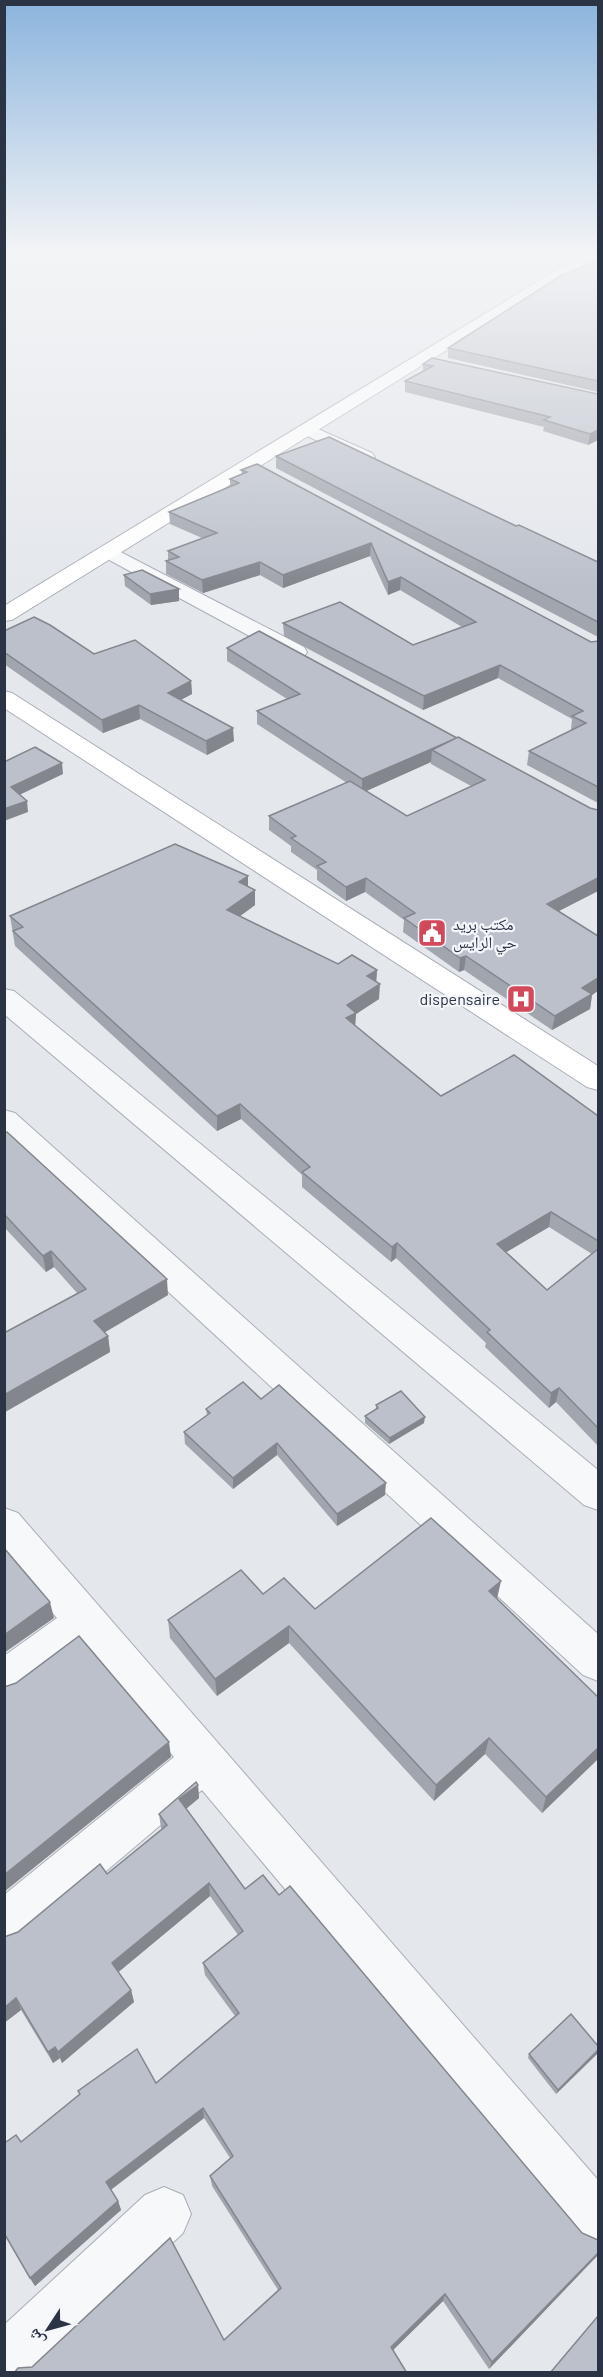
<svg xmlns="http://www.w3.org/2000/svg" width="603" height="2377" viewBox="0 0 603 2377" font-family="Barlow,'Noto Naskh Arabic',sans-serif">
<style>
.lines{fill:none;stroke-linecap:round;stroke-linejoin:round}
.street-casing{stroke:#a9aeb7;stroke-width:2}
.secondary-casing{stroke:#a9aeb7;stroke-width:2}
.street{fill:#f7f8fa;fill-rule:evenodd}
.secondary{fill:#fff;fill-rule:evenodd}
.wall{fill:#a1a5ae;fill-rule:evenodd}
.shaded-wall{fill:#83868d}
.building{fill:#bbc0ca;stroke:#83868d;stroke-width:1.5}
.labels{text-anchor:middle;stroke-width:4.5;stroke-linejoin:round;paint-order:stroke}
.poi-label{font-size:16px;fill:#2b3445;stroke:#f4f6f9;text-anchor:start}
</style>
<rect width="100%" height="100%" fill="#e4e7ec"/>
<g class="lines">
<g class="street-casing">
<g id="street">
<path d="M309,425L372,453L375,457L366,462L360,461L303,434L300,430L303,426Z"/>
<path d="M109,546L304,647L307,652L304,657H288L102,556L99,552L102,548Z"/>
<path d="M4,989L14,991L598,1470V1510L584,1505L4,1014Z"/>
<path d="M4,1110L15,1113L598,1634V1681L583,1675L4,1140Z"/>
<path d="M4,1508L18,1513L598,2180V2248L579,2240L202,1790L21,1943L4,1950V1895L174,1757L83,1648L19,1696L4,1702V1656L57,1618L4,1555Z"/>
<path d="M164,2187L183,2195L191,2214L183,2233L36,2372H4V2325L145,2195Z"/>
</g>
</g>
<g class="secondary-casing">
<g id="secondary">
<path d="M583,254L598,256L12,620L4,621V606Z"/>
<path d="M4,691L12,693L598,1066V1090L587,1087L4,708Z"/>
</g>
</g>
<use href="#street" class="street"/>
<use href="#secondary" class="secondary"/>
</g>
<g class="wall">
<path d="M598,261V392L448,358V348Z"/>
<path d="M423,364L598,394V440L588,445L543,431L544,427L405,392V381L423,372Z"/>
<path d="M276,456L516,526L598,562V637L276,468Z"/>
<path d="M241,470L591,642L598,641V803L527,765L529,751L571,730L572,719L498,678L423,710L284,636L283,623L413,645L462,627L400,590L388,595L370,556L283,588L260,575L203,593L166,574V561L168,560V551L202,538L170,524L169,512L230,487V479L242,474Z"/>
<path d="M124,575L179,601L151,605L125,586Z"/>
<path d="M4,631L191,681L192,694L181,700L234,741L207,755L140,719L103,733L4,664Z"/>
<path d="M227,648L457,738L590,808L598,810V891L559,911L592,995L590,1009L552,1030L464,970L459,972L403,932L404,920L365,892L346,901L317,880V870L291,852V846L269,830V816L347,783L257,724V711L287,699L227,661ZM431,762V764L471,786L407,816L366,791Z"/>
<path d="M248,876V887L255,890V905L240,916L338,964L377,970L376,982L379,999L356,1014L355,1025L441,1096L598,1116V1446L556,1402L549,1408L485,1347L486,1343L396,1258L391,1262L302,1187V1175L241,1119L217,1131L15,946L10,916ZM549,1227L592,1254L547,1290L506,1252Z"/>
<path d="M4,1133L168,1295L104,1332L108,1336L110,1352L5,1412L4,1333L77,1293L54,1267L46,1272L4,1227Z"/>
<path d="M261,1399L385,1495L337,1526L277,1455L233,1489L185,1444L184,1432L207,1415L206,1409Z"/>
<path d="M376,1405L424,1423L389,1444L365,1423V1416L376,1410Z"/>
<path d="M263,1594L315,1609L497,1599L598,1697V1759L542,1813L485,1754L434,1801L289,1643L217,1696L170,1638L168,1620Z"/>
<path d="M198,1785L199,1798L186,1809L245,1889L279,1895L582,2233L598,2240V2255L489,2369L443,2301L393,2350L32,2367L224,2340L278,2290L212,2186L210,2176L230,2158L204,2118L111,2190L118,2201L121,2210L35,2286L30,2278L6,2142H21L156,2083L235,2016L205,1975L203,1963L238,1935L210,1896L118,1972L131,1990L134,2002L62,2063L60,2058L53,2063L21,2010L4,2023L18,1932L107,1874L162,1829L161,1828L159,1814Z"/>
<path d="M598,2046V2053L556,2094L528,2058L529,2054Z"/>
</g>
<g class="shaded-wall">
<path d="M598,430V440L588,445L590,434Z"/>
<path d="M371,543L370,556L283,588V575Z"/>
<path d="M260,562V575L203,593L202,580Z"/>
<path d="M401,577L400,590L388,595V582Z"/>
<path d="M179,589V601L151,605L150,594Z"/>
<path d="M500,665L498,678L423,710L424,696Z"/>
<path d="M191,681L192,694L169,706L168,693Z"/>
<path d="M139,705L140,719L103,733L102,720Z"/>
<path d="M233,728L234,741L207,755L206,741Z"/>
<path d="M457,738L432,750L431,762L362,793V779Z"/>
<path d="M62,763L63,774L13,798L11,787Z"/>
<path d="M27,801L28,812L4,821V809Z"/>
<path d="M248,876V891L239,882Z"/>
<path d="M366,878L365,892L346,901V887Z"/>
<path d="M598,878V891L545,918L547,904Z"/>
<path d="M255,890V905L228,925L227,910Z"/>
<path d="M466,956L464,970L459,972L460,958Z"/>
<path d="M377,970L376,985L367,976Z"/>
<path d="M598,978V991L592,995L590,1009L552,1030L555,1016L582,988Z"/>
<path d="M380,984L379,999L356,1014L355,1028L346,1018L347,1005Z"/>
<path d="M240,1104L241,1119L217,1131V1116Z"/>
<path d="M551,1212L549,1227L495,1259L497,1244Z"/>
<path d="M397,1243L396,1258L391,1262L392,1247Z"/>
<path d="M51,1251L54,1267L46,1272L43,1256Z"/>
<path d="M167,1279L168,1295L97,1337L94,1321Z"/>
<path d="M108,1336L110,1352L5,1412L4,1395Z"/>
<path d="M559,1388L556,1402L549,1408L551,1393Z"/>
<path d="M425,1417L424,1423L389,1444L390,1438Z"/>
<path d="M277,1443V1455L233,1489V1478Z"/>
<path d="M386,1483L385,1495L337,1526V1514Z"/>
<path d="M501,1581L497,1599L489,1591Z"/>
<path d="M50,1602L54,1618L4,1653V1635Z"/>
<path d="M289,1626V1643L217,1696L215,1679Z"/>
<path d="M489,1738L485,1754L434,1801L436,1785Z"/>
<path d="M169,1742L171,1757L4,1892V1875Z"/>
<path d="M598,1748V1759L542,1813L546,1797Z"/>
<path d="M198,1785L199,1798L181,1813L179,1799Z"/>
<path d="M209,1883L210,1896L115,1975L112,1963Z"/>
<path d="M131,1990L134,2002L62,2063L58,2052Z"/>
<path d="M16,1998L21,2010L4,2023V2008Z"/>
<path d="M55,2047L60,2058L53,2063L48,2052Z"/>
<path d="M598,2050V2053L556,2094L558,2090Z"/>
<path d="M203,2108L204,2118L109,2191L106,2182Z"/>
<path d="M118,2201L121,2210L35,2286L30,2278Z"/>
<path d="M598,2253V2255L489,2369L492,2362Z"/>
<path d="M445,2294L443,2301L389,2354L391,2347Z"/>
</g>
<g class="building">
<path d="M598,261V381L448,348L562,275Z"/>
<path d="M432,358L598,394V430L590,434L544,420L550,417L405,381L433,366L423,364Z"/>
<path d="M329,437L516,526L519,525L598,562V622L276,456Z"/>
<path d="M257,464L591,642L598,641V787L529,751L586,723L572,716L583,711L500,665L424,696L283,623L340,602L413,645L476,622L401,577L388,582L371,543L283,575L260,562L202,580L166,561L179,557L168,551L217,533L169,512L239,483L230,479L247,472L241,470Z"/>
<path d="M142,570L179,589L150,594L124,575Z"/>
<path d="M34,617L50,625L94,654L135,640L191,681L168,693L233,728L206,741L139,705L102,720L4,652V631Z"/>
<path d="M259,631L457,738L362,779L257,711L300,694L227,648Z"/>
<path d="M458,737L590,808L598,810V878L547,904L598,936V978L582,988L592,994L555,1016L466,956L460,958L404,918L415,913L366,878L346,887L317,866L326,862L291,838L296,836L269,816L350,781L407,816L485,780L432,750Z"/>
<path d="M35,747L62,763L11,787L27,801L4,809V762Z"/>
<path d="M175,844L248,876L239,882L255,890L227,910L338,964L352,955L377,970L367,976L380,984L347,1005L356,1013L346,1018L441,1096L514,1055L598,1116V1241L551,1212L497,1244L547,1290L598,1249V1428L559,1388L551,1393L487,1332L490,1330L397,1243L392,1247L302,1172L310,1167L240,1104L217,1116L13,931L23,927L10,916Z"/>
<path d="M7,1132L167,1279L94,1321L108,1336L4,1395V1333L86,1289L51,1251L43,1256L4,1214V1133Z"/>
<path d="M243,1382L261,1399L279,1385L386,1483L337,1514L277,1443L233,1478L184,1432L210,1413L206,1409Z"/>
<path d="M401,1391L425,1417L390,1438L365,1416L378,1408L376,1405Z"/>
<path d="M431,1518L501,1581L489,1591L598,1697V1748L546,1797L489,1738L436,1785L289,1626L215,1679L168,1620L241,1570L263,1594L284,1578L315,1609Z"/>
<path d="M4,1548L50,1602L4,1635Z"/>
<path d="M79,1636L169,1742L4,1875V1687L16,1683Z"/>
<path d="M196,1782L198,1785L179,1799L245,1889L263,1875L279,1895L290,1886L582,2233L598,2240V2253L492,2362L445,2294L391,2347L407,2373H14L18,2368L32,2367L170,2238L224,2340L281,2288L210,2176L233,2156L203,2108L106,2182L118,2201L30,2278L4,2233V2141L6,2142L16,2135L21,2142L80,2094L78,2091L137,2049L156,2083L239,2013L203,1963L243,1931L209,1883L112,1963L131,1990L58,2052L55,2047L48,2052L16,1998L4,2008V1937L18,1932L100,1864L107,1874L167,1825L159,1814Z"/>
<path d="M571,2014L598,2046V2050L558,2090L529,2054Z"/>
<path d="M598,2316V2373H550Z"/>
</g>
<linearGradient id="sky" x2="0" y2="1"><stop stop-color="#8bb4dd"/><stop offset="0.43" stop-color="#f3f4f6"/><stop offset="1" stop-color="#f3f4f6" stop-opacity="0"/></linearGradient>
<rect width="603" height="587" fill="url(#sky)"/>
<defs>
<g id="civic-square" transform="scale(1.5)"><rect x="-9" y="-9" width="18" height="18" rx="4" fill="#d1495b" stroke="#f4f6f9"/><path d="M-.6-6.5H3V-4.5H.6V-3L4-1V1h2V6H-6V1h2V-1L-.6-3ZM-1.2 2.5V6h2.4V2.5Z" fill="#fff"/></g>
<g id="hospital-square" transform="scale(1.5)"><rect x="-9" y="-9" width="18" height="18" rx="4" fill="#d1495b" stroke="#f4f6f9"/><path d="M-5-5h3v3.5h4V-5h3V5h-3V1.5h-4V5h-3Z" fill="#fff"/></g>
</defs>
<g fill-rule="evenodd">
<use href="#civic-square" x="432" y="933"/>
<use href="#hospital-square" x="521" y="999"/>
</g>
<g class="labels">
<g class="poi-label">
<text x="453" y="930">مكتب بريد<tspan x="453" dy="18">حي الرايس</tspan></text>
<text x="500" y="1005" text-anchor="end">dispensaire</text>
</g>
</g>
<rect width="603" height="2377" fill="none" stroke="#2b3445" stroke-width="12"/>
<g transform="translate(48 2329) rotate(234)" stroke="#f4f6f9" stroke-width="4.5" paint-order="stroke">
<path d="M0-4.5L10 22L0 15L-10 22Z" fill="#2b3445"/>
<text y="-9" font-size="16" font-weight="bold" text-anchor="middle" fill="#2b3445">ش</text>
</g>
</svg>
